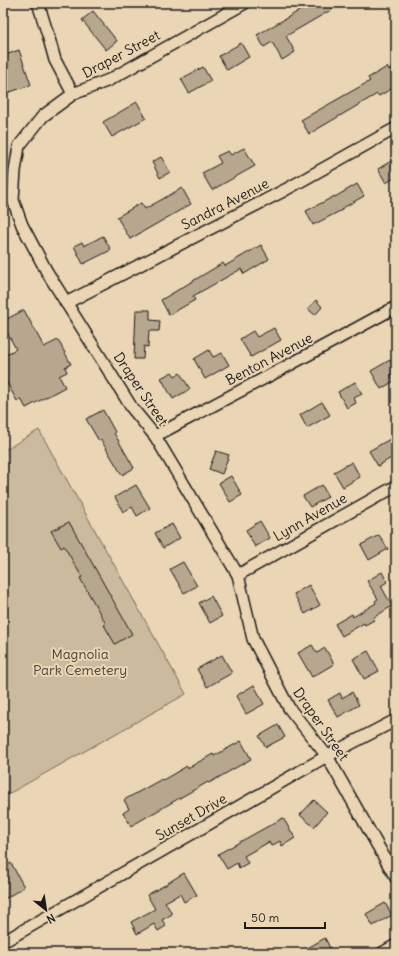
<svg xmlns="http://www.w3.org/2000/svg" width="399" height="956" viewBox="0 0 399 956" font-family="Delius,sans-serif">
<style>
.green{fill:#ccba9e;stroke:#746b5d}
.building{fill:#b7a78f;stroke:#1c1c1c}
.lines{fill:none;stroke-linecap:round;stroke-linejoin:round}
.street-casing{stroke:#1c1c1c;stroke-width:14}
.street{stroke:#ead5b4;stroke-width:11}
.labels{text-anchor:middle;stroke-width:4;stroke-linejoin:round;paint-order:stroke}
.street-label{font-size:14px;fill:#1c1c1c;stroke:#ead5b4}
.park-label{font-size:14px;fill:#48443c;stroke:#ead5b4}
</style>
<rect width="100%" height="100%" fill="#ead5b4"/>
<filter id="ink" filterUnits="userSpaceOnUse"><feTurbulence type="fractalNoise" baseFrequency=".025" numOctaves="2"/><feDisplacementMap in="SourceGraphic" scale="8" xChannelSelector="R" yChannelSelector="G"/><feConvolveMatrix kernelMatrix="1 2 1 2 8 2 1 2 1" color-interpolation-filters="sRGB"/></filter>
<g filter="url(#ink)">
<path class="green" d="M39,430L186,694L3,797V451Z"/>
<g class="building">
<path d="M313,3H343L286,36L295,52L282,60L272,42L264,47L257,35Z"/>
<path d="M93,11L117,41L106,50L82,20Z"/>
<path d="M241,43L249,57L227,70L219,56Z"/>
<path d="M19,50L31,85L7,93L3,81V73L8,71L3,56Z"/>
<path d="M396,66V86L379,96L377,94L309,134L301,120L370,81L368,78L387,67L389,70Z"/>
<path d="M203,67L211,81L189,93L181,79Z"/>
<path d="M137,102L146,118L112,137L103,122Z"/>
<path d="M244,148L255,166L212,190L202,173L221,163L217,156L228,151L231,155Z"/>
<path d="M161,157L170,172L160,178L152,162Z"/>
<path d="M396,158V177L386,183L378,169Z"/>
<path d="M357,184L364,196L341,209L342,210L313,225L306,211L335,196V197Z"/>
<path d="M182,188L191,204L130,239L117,217L141,203L145,209Z"/>
<path d="M103,236L111,250L83,264L74,246L82,242L84,246Z"/>
<path d="M261,245L269,259L244,274L241,269L193,296L195,300L169,315L161,300L223,263L225,266Z"/>
<path d="M316,300L322,307L315,315L308,309Z"/>
<path d="M24,310L44,347L58,340L71,364L65,367L67,372L59,376L65,387L26,408L21,399L17,401L6,381L3,382V356L16,349L3,325V321Z"/>
<path d="M136,310H150V320L160,321L159,331H149L148,347L144,346L143,359H134Z"/>
<path d="M274,328L281,340L251,357L240,339L253,331L257,337Z"/>
<path d="M209,350L213,357L222,353L229,365L205,379L194,359Z"/>
<path d="M390,360L396,370V372L391,375L394,381L381,389L371,371Z"/>
<path d="M172,372L175,376L180,373L190,389L173,399L161,378Z"/>
<path d="M355,382L362,394L354,398L356,403L347,408L338,392Z"/>
<path d="M322,402L330,415L307,428L300,415Z"/>
<path d="M103,410L115,432L114,433L134,468L122,475L101,440L99,441L86,419Z"/>
<path d="M390,439L393,443L396,441V455L378,466L369,451Z"/>
<path d="M216,451L229,455L222,474L209,469Z"/>
<path d="M352,462L360,477L343,487L334,472Z"/>
<path d="M231,476L242,495L230,502L219,483Z"/>
<path d="M136,485L150,508L137,516L132,507L123,512L115,497Z"/>
<path d="M322,485L328,497L310,507L303,496Z"/>
<path d="M260,521L270,538L255,547L246,530Z"/>
<path d="M69,522L132,634L115,644L104,625L106,624L80,578L82,577L64,546L61,548L51,531Z"/>
<path d="M172,524L180,538L163,548L155,533Z"/>
<path d="M379,535L388,549L369,560L361,545Z"/>
<path d="M183,562L197,586L184,593L170,569Z"/>
<path d="M382,572L387,582L381,586L392,606L373,618L374,620L365,625L364,623L342,636L335,624L352,614L353,617L376,603L375,601L378,599L367,581Z"/>
<path d="M309,585L320,605L305,614L294,594Z"/>
<path d="M211,596L222,616L210,623L199,603Z"/>
<path d="M312,645L317,653L325,648L334,664L312,677L298,653Z"/>
<path d="M368,651L379,671L364,679L353,659Z"/>
<path d="M222,655L232,673L207,687L197,669Z"/>
<path d="M254,685L264,704L246,714L236,696Z"/>
<path d="M352,692L359,705L338,717L328,700L340,693L342,698Z"/>
<path d="M278,725L285,737L266,747L259,736Z"/>
<path d="M241,741L251,759L209,783L208,782L183,796L131,826L123,813L129,809L124,800L162,779L163,780L187,766L188,768L213,754L214,756Z"/>
<path d="M314,800L327,812L314,827L300,815Z"/>
<path d="M283,818L295,838L282,846L280,841L271,846L269,842L244,856L248,863L239,868L237,863L227,869L218,854Z"/>
<path d="M11,863L24,887L3,900V868Z"/>
<path d="M184,873L197,895L184,902L180,894L165,902L172,914L162,920L166,926L158,931L154,924L137,934L131,922L155,909L147,895L167,884H166Z"/>
<path d="M385,903L392,915L373,926L366,914Z"/>
<path d="M325,938L331,950L326,953H299Z"/>
</g>
<g class="lines">
<g class="street-casing">
<g id="street">
<path d="M38,3L48,35L55,60L73,94"/>
<path d="M245,3L109,80L73,94L43,116L19,146L15,171L13,200L22,225L47,272L132,408L155,436L238,575L253,639L289,708L327,756L396,878"/>
<path d="M66,303L285,190L396,128"/>
<path d="M155,436L280,370L396,307"/>
<path d="M238,575L396,486"/>
<path d="M3,942L327,756L396,720"/>
<path d="M382,953L396,945"/>
</g>
</g>
<use href="#street" class="street"/>
</g>
</g>
<g class="labels">
<g class="street-label">
<text transform="translate(121 54) rotate(-28)" y="5">Draper Street</text>
<text transform="translate(225 204) rotate(-27)" y="5">Sandra Avenue</text>
<text transform="translate(269 359) rotate(-28)" y="5">Benton Avenue</text>
<text transform="translate(141 389) rotate(56)" y="5">Draper Street</text>
<text transform="translate(310 517) rotate(-30)" y="5">Lynn Avenue</text>
<text transform="translate(321 724) rotate(55)" y="5">Draper Street</text>
<text transform="translate(191 817) rotate(-30)" y="5">Sunset Drive</text>
</g>
<g class="park-label">
<text x="80" y="659">Magnolia<tspan x="80" dy="16">Park Cemetery</tspan></text>
</g>
</g>
<rect width="399" height="956" fill="none" stroke="#ead5b4" stroke-width="16"/>
<rect x="8" y="8" width="383" height="940" fill="none" stroke="#1c1c1c" stroke-width="1.5" filter="url(#ink)"/>
<g transform="translate(46 910) rotate(150)" stroke="#ead5b4" stroke-width="3" paint-order="stroke">
<path d="M0-3L7 15L0 10L-7 15Z" fill="#1c1c1c"/>
<text y="-6" font-size="11" font-weight="bold" text-anchor="middle" fill="#1c1c1c">N</text>
</g>
<path d="M245 922v6h80v-6" fill="none" stroke="#1c1c1c" stroke-width="2"/>
<text x="251" y="922" font-size="12" fill="#1c1c1c" stroke="#ead5b4" stroke-width="3" paint-order="stroke">50 m</text>
</svg>
